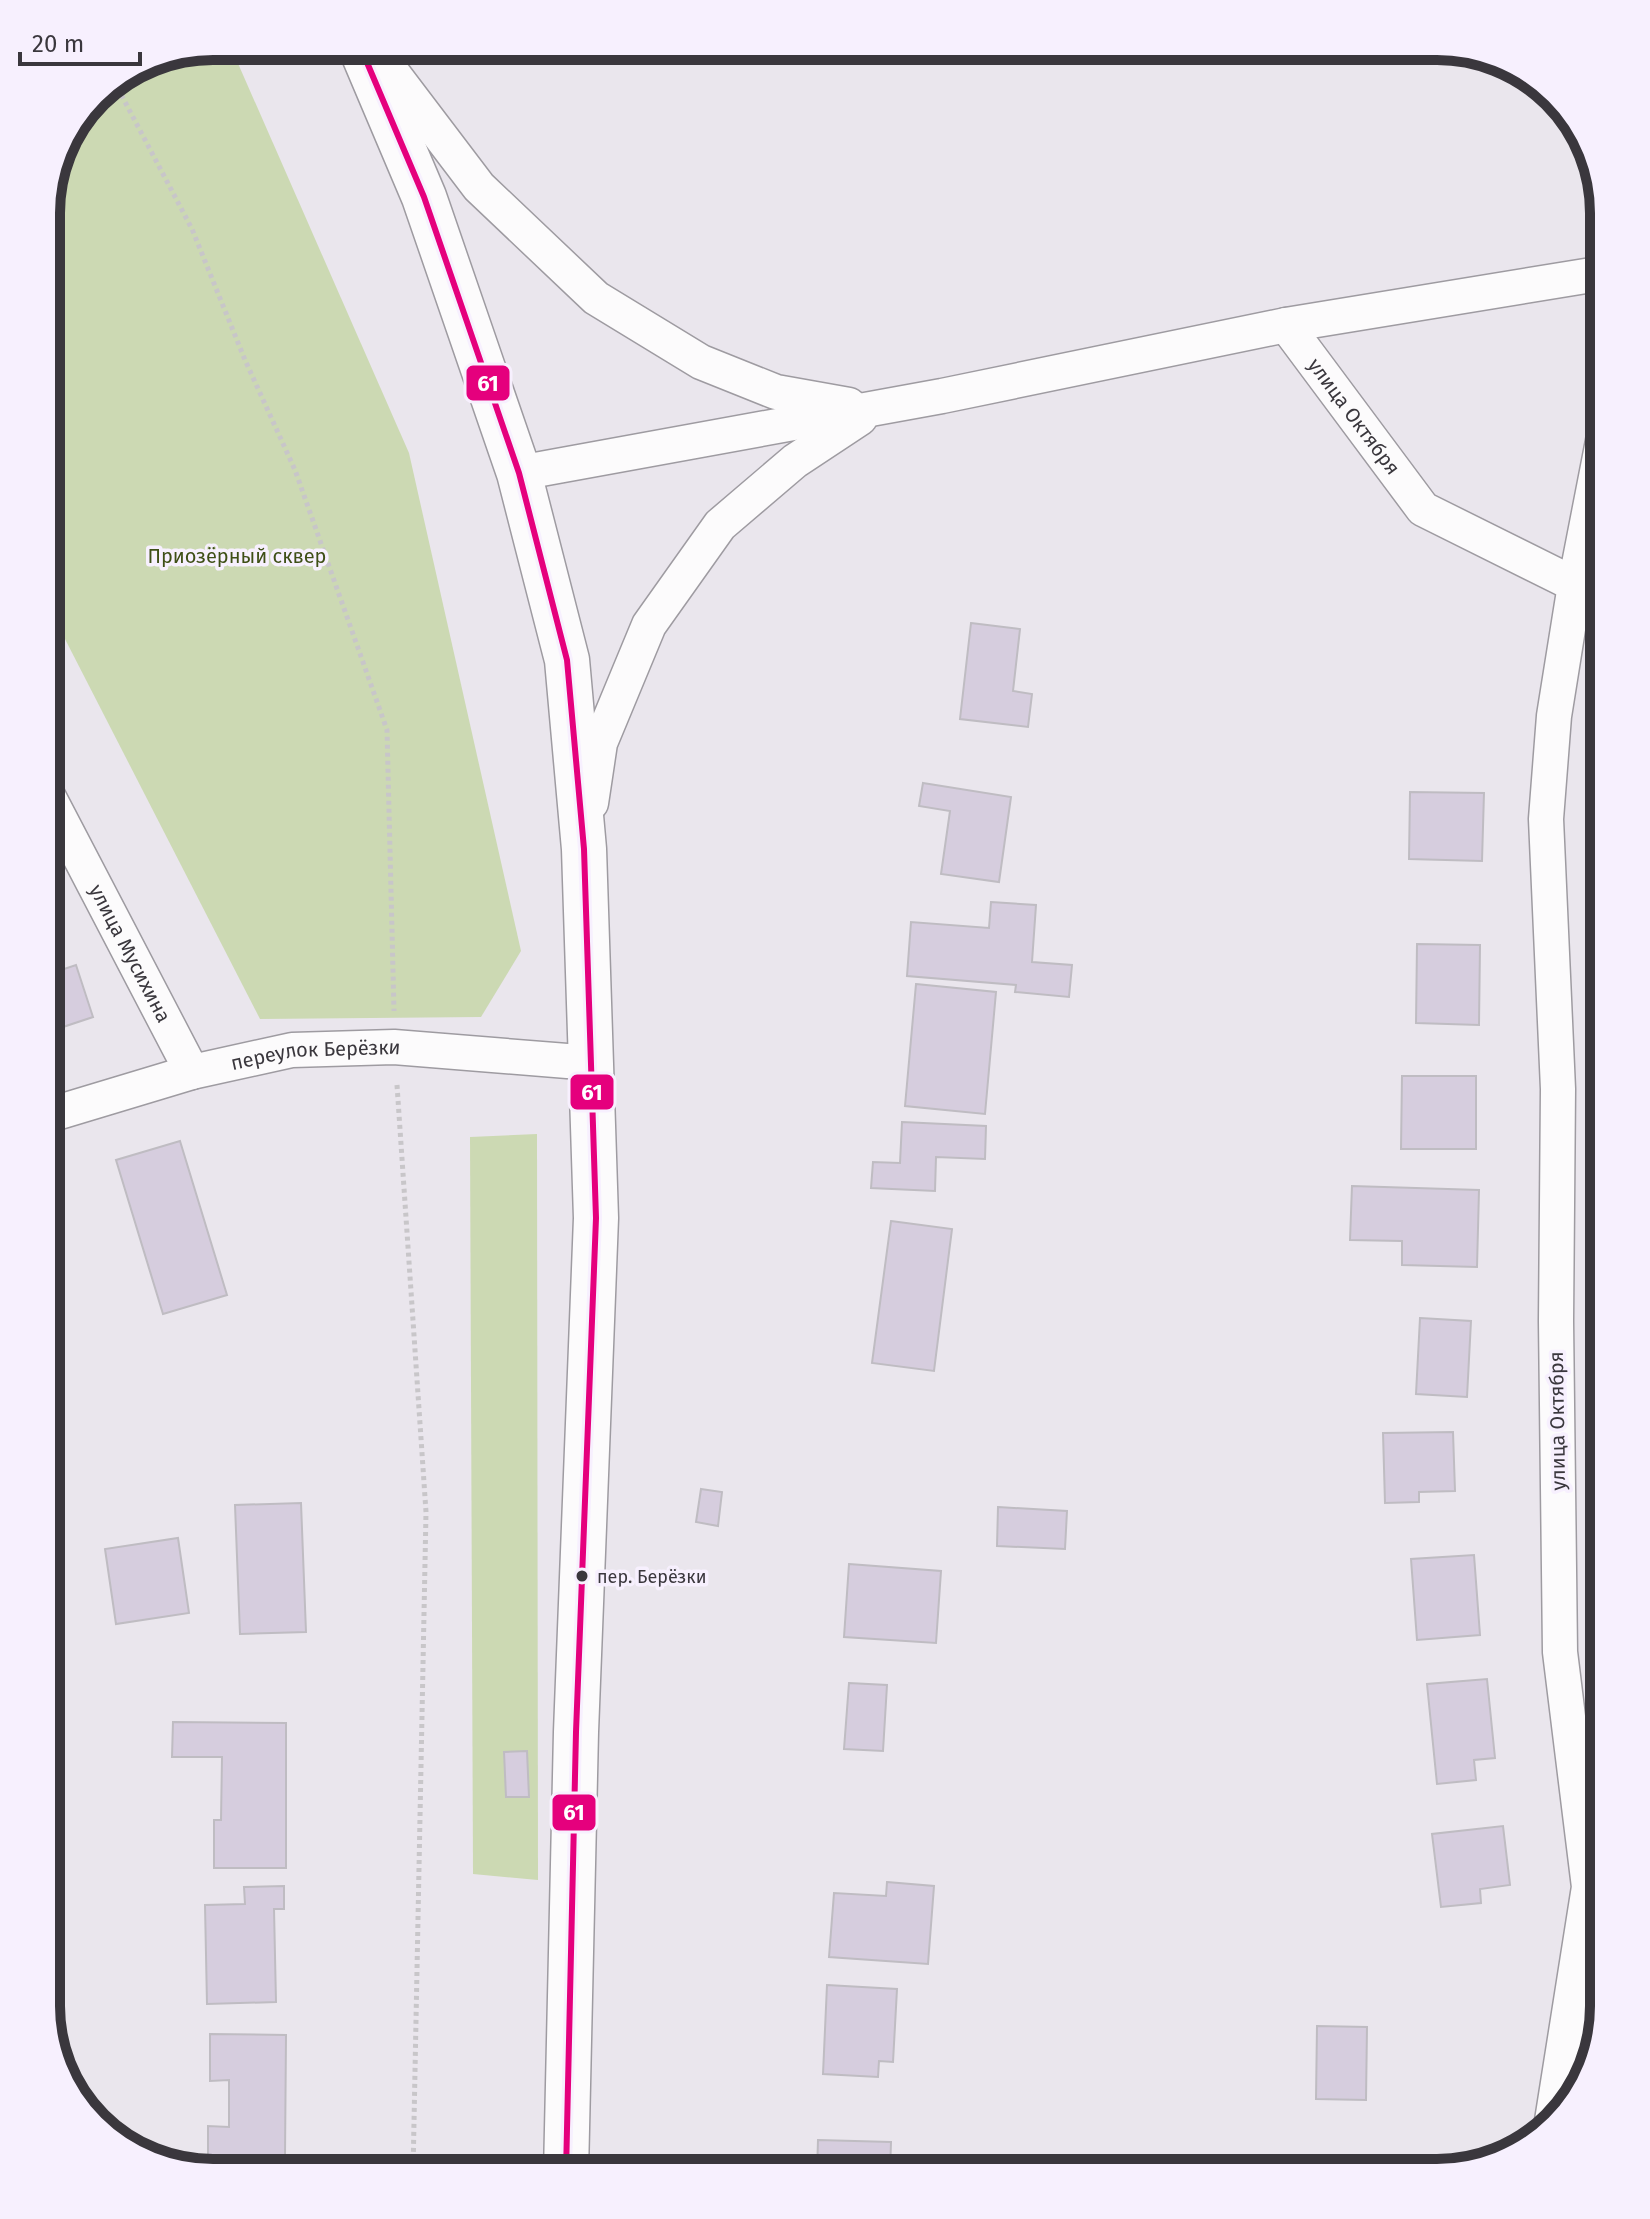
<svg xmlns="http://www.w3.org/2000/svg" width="1650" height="2219" viewBox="0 0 1650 2219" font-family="'Fira Sans',sans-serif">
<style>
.green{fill:#ccd9b3}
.building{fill:#d6cdde;stroke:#bfbcc2;stroke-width:2}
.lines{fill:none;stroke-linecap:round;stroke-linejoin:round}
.street-casing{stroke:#9e9ba1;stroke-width:37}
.secondary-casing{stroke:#9e9ba1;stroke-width:47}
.path{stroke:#c8c6c9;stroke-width:5;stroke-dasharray:4 4;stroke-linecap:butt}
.street{stroke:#fcfbfc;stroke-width:34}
.secondary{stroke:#fcfbfc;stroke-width:44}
.bus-1-casing{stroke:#f7f0fe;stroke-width:12}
.bus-1{stroke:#e5007d;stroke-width:6}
.bus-dot{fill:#3a373d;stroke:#f7f0fe;stroke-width:3}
.labels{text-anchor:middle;stroke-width:7;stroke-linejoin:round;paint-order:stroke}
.bus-label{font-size:18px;fill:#3a373d;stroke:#f7f0fe;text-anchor:start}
.street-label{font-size:20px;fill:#3a373d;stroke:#f7f0fe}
.park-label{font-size:20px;fill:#3e4f16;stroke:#f7f0fe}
.rim{fill:none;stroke:#3a373d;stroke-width:10}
.line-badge{stroke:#f7f0fe;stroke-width:3}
.badge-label{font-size:22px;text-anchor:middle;font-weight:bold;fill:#fff}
</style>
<rect width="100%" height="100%" fill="#eae6ed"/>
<g class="green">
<path d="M213,46H230L233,52L409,453L521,951L481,1017L260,1019L46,602V202L63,139L103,88L150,59Z"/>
<path d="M537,1134L538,1880L473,1874L470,1137Z"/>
</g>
<g class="building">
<path d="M971,623L1020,629L1013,691L1032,694L1028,727L960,719Z"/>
<path d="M923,783L1011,797L999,882L941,874L950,811L919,806Z"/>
<path d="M1410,792L1484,793L1482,861L1409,859Z"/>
<path d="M991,902L1036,905L1032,962L1072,965L1069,997L1015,992L1016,985L907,976L911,922L989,928Z"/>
<path d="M1417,944L1480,945L1479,1025L1416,1023Z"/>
<path d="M76,965L93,1017L48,1032L59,1066L46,1070V975Z"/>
<path d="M916,984L996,992L985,1114L905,1106Z"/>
<path d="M1402,1076H1476V1149H1401Z"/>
<path d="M902,1122L986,1126L985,1159L936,1157L935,1191L871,1188L873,1162L900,1163Z"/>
<path d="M180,1141L227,1295L163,1314L116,1160Z"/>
<path d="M1352,1186L1479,1190L1477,1267L1402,1265V1241L1350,1240Z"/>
<path d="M891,1221L952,1229L934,1371L872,1363Z"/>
<path d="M1594,1262H1604V1357L1599,1358Z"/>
<path d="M1420,1318L1471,1321L1467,1397L1416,1394Z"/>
<path d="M1604,1417V1501L1596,1418Z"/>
<path d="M1453,1432L1455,1491L1419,1492V1502L1385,1503L1383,1433Z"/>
<path d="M701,1489L722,1492L718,1526L696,1522Z"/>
<path d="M301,1503L306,1632L240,1634L235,1505Z"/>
<path d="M998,1507L1067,1511L1065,1549L997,1546Z"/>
<path d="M178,1538L189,1613L116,1624L105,1549Z"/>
<path d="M1474,1555L1480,1635L1417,1640L1411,1559Z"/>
<path d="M46,1563L53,1634H46Z"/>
<path d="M849,1564L941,1571L936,1643L844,1637Z"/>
<path d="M1487,1679L1495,1758L1474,1760L1476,1780L1437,1784L1427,1684Z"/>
<path d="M849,1683L887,1685L883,1751L844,1749Z"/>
<path d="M173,1722L286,1723V1868H214V1820H221L222,1757H172Z"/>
<path d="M527,1751L529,1797H506L504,1752Z"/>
<path d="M1503,1826L1510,1885L1480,1889L1481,1903L1441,1907L1432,1834Z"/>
<path d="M887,1882L934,1886L928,1964L829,1957L834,1893L886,1896Z"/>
<path d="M284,1886V1909H274L276,2002L207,2004L205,1905L245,1904L244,1887Z"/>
<path d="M827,1985L897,1989L893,2062L879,2061L878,2077L823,2074Z"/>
<path d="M1317,2026L1367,2027L1366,2100L1316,2099Z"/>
<path d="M210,2034L286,2035L285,2157L208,2156V2126L229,2127V2080L210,2081Z"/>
<path d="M818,2140L891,2142L890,2173H817Z"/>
<path d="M289,2171V2173L211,2172Z"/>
</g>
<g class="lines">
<g class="street-casing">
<g id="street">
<path d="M372,46L479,187L596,298L701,362L776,392L849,405"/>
<path id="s1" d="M1286,325L1423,509L1604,599"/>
<path d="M519,473L942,396L1286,325L1604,273"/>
<path id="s2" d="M46,792L192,1072"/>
<path d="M591,803L600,743L649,625L720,525L795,461L860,418"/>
<path id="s3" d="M46,1116L192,1072L292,1050L394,1047L592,1063"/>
<path d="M1552,2121L1589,1887L1560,1652L1556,1321L1558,1089L1546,819L1554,716L1575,585L1604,436"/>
</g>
</g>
<g class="secondary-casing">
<path id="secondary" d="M360,46L424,197L519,473L567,660L584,849L596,1218L576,1732L566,2173"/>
</g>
<g class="path">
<path d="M114,81L192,229L245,360L295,470L387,730L394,1011"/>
<path d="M397,1085L426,1512L413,2173"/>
</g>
<use href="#street" class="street"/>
<use href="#secondary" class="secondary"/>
<g class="bus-1-casing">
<path id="bus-1" d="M360,46L424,197L519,473L567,660L584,849L596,1218L576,1732L566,2173"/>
</g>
<use href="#bus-1" class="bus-1"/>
</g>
<circle class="bus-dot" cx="582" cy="1576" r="7"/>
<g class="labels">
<g class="bus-label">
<text x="597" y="1583">пер. Берёзки</text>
</g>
<g class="street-label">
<text dy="7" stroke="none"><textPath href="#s1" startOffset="114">улица Октября</textPath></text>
<text dy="7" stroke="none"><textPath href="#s2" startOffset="182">улица Мусихина</textPath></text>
<text dy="7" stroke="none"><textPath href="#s3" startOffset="278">переулок Берёзки</textPath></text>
<text transform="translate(1557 1421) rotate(-91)" y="7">улица Октября</text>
</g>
<g class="park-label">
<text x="237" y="563">Приозёрный сквер</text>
</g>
</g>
<path d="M0 0H1650V2219H0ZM213 60H1437A153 153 0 0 1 1590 213V2006A153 153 0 0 1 1437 2159H213A153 153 0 0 1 60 2006V213A153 153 0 0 1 213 60Z" fill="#f7f0fe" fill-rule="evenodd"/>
<path class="rim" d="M213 60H1437A153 153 0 0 1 1590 213V2006A153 153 0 0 1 1437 2159H213A153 153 0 0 1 60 2006V213A153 153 0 0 1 213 60Z"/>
<g class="line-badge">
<rect x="465" y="364" width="46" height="38" rx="8" fill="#e5007d"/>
<rect x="569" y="1073" width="46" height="38" rx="8" fill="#e5007d"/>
<rect x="551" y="1793" width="46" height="39" rx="8" fill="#e5007d"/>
</g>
<g class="badge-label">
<text x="488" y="391">61</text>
<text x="592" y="1100">61</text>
<text x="574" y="1820">61</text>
</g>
<path d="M20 52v12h120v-12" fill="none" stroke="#3a373d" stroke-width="4"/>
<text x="32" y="52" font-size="24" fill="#3a373d" stroke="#f7f0fe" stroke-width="6" paint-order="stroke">20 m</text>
</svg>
